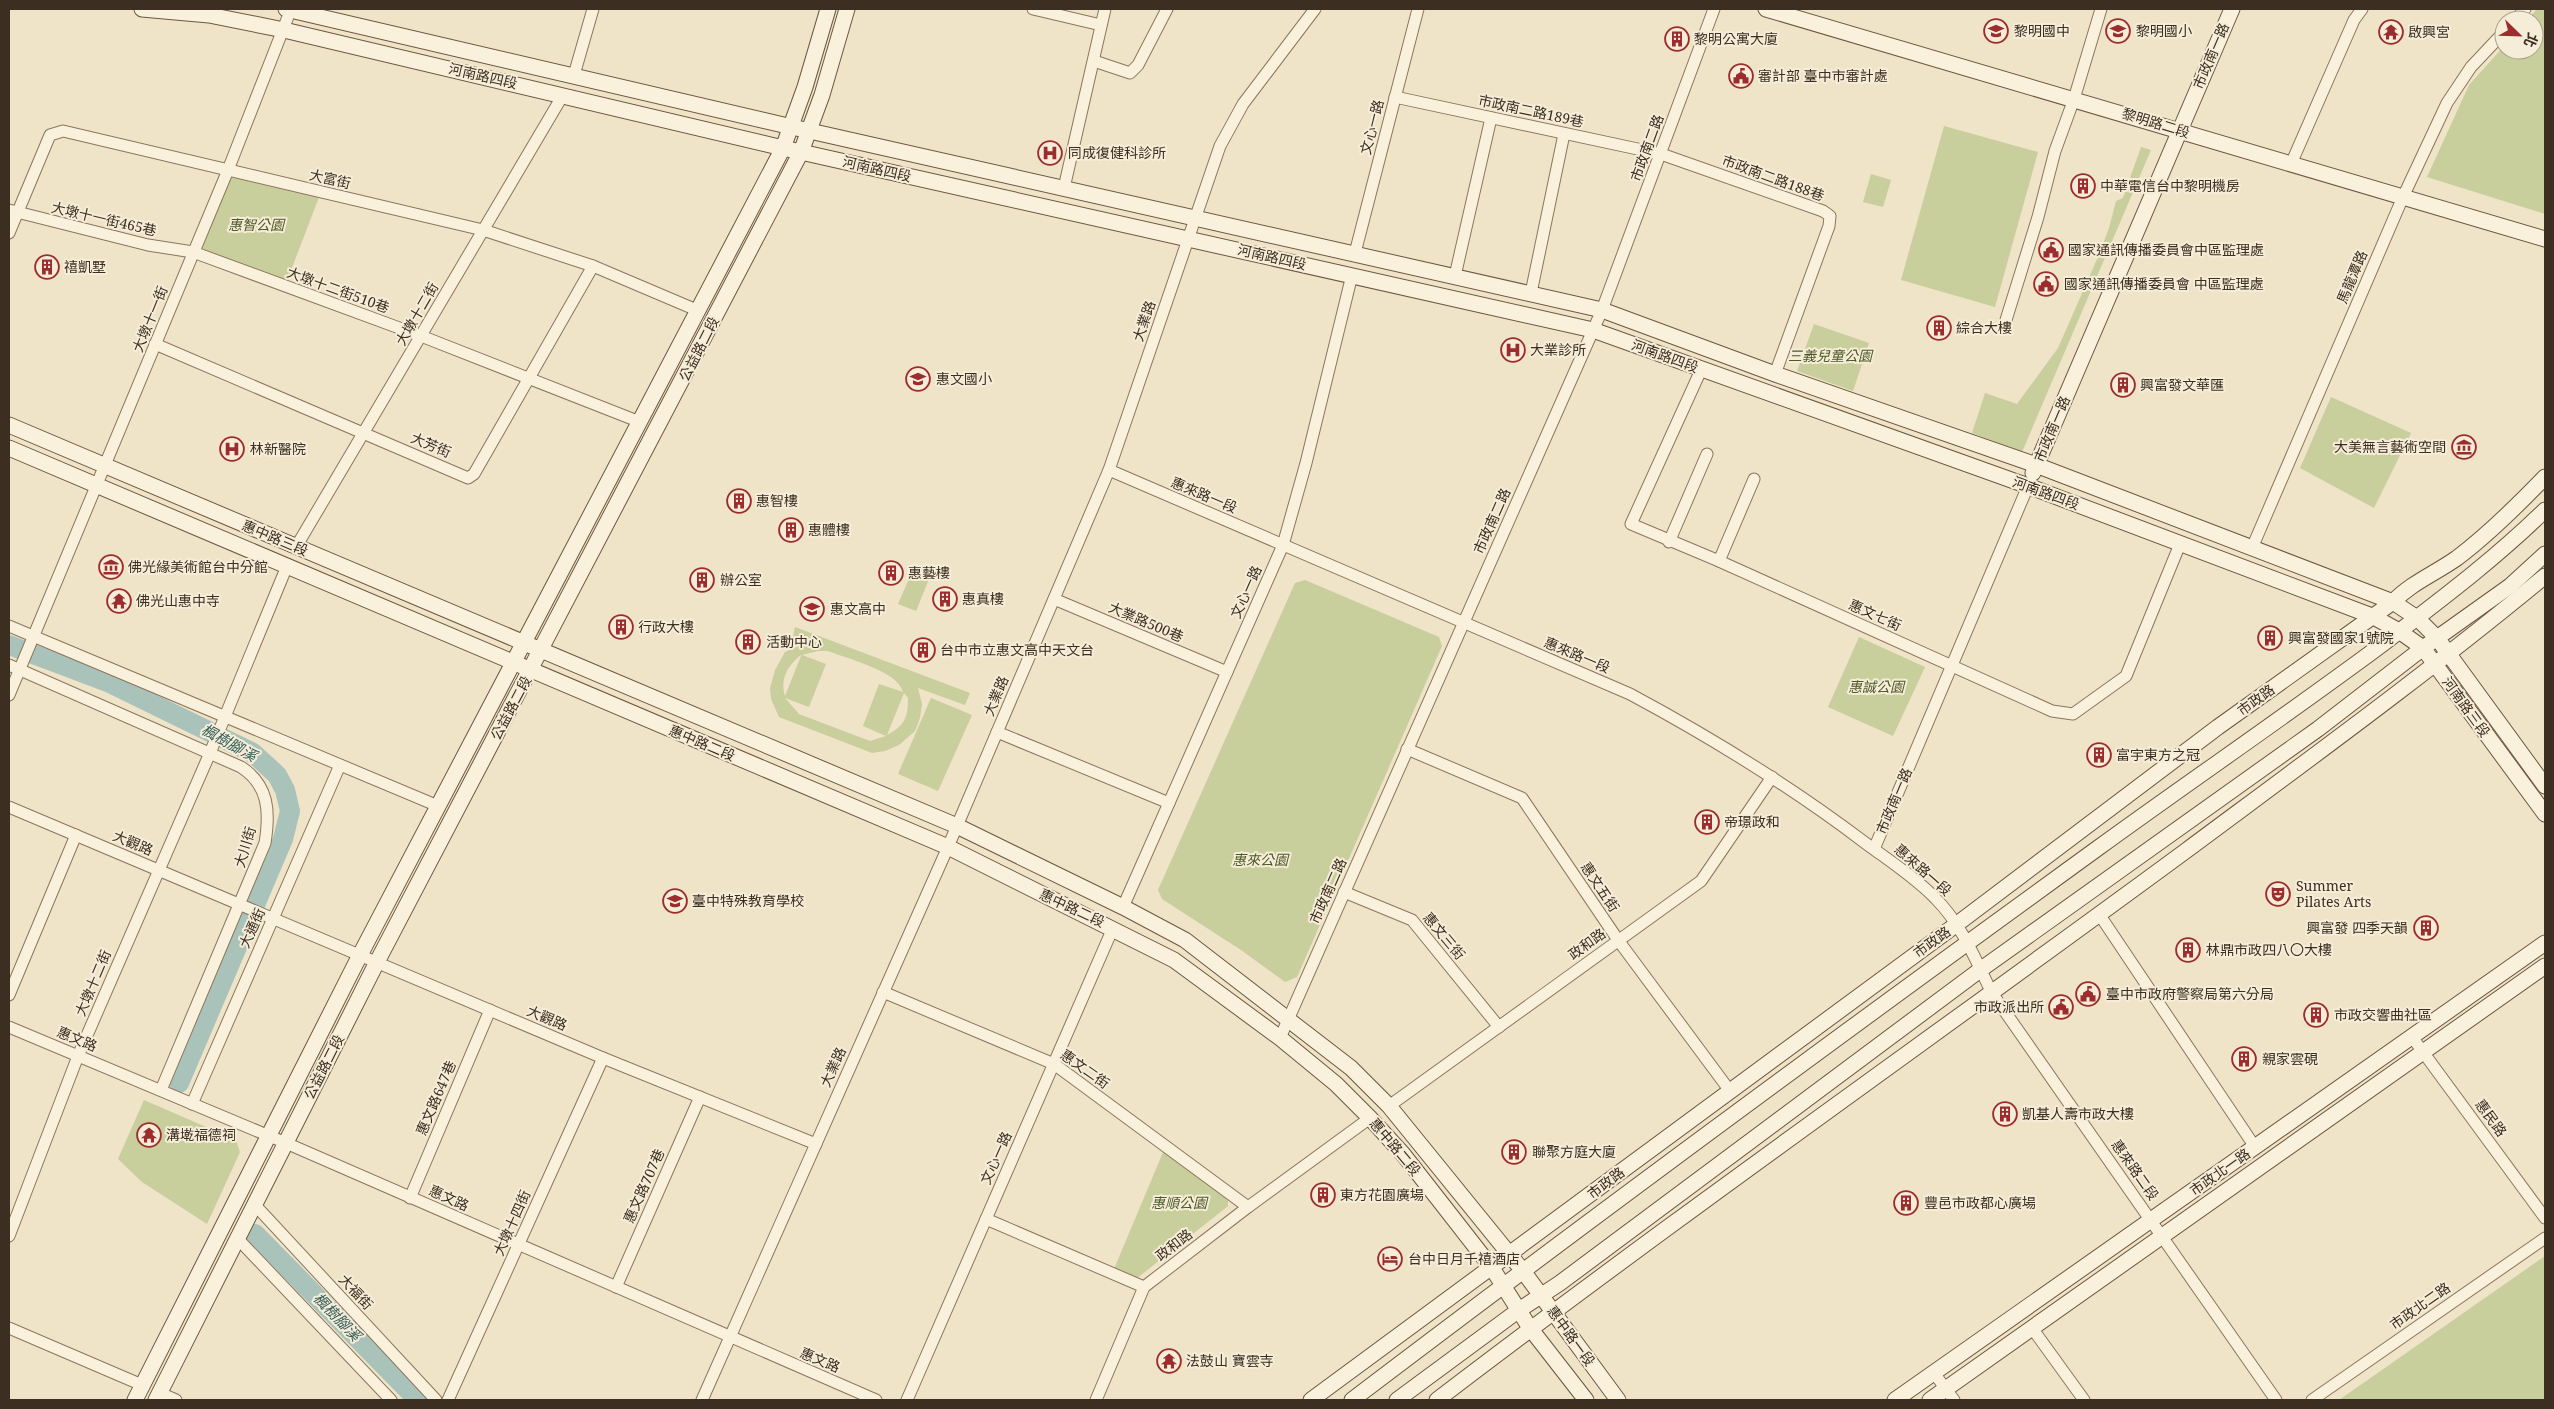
<svg xmlns="http://www.w3.org/2000/svg" width="2554" height="1409" viewBox="0 0 2554 1409" font-family="'Noto Serif','Noto Sans TC',serif">
<style>
.green{fill:#c8ce9c;fill-rule:evenodd}
.lines{fill:none;stroke-linecap:round;stroke-linejoin:round}
.river{stroke:#a9c3bb;stroke-width:20}
.street-casing{stroke:#8c765d;stroke-width:13}
.secondary-casing{stroke:#6e5740;stroke-width:17}
.street{stroke:#f9f1dc;stroke-width:11}
.secondary{stroke:#f9f1dc;stroke-width:15}
.labels{text-anchor:middle;stroke-width:4;stroke-linejoin:round;paint-order:stroke}
.poi-label{font-size:14px;fill:#3c2e20;stroke:#f6edd8;text-anchor:start}
.street-label{font-size:14px;fill:#3c2e20;stroke:#f6edd8}
.park-label{font-size:14px;font-style:italic;fill:#4c5927;stroke:#f6edd8}
.water-label{font-size:15px;font-style:italic;fill:#305c59;stroke:#f6edd8}
</style>
<rect width="100%" height="100%" fill="#efe3c8"/>
<g class="green">
<path d="M2537,9H2545V214L2427,177L2469,85L2504,46V50H2534V20H2527Z"/>
<path d="M1944,126L2038,152L1995,307L1901,280Z"/>
<path d="M2141,147L2151,150L2022,452L1972,433L1985,393L2017,404L2058,348L2098,257L2109,228L2116,201L2123,198Z"/>
<path d="M228,170L321,192L285,286L193,252Z"/>
<path d="M1871,174L1891,180L1883,207L1863,202Z"/>
<path d="M1814,324L1869,343L1853,391L1797,371Z"/>
<path d="M2331,397L2411,433L2374,508L2300,468Z"/>
<path d="M912,572L929,579L916,611L898,604Z"/>
<path d="M1305,580L1439,637L1442,646L1297,977L1285,982L1241,950L1162,899L1158,890L1295,583Z"/>
<path d="M795,627L970,693L965,705L918,688L922,704L920,718L915,731L899,745L885,751L872,753L779,717L771,699L770,688L775,670L785,652L807,642L793,637ZM818,651H828C848,659 898,671 903,692L879,684L863,726L886,736L870,741L804,716L799,714L785,698L809,707L826,664L802,655ZM801,655V656L785,696C780,679 787,666 801,655ZM904,693L908,698C908,717 905,726 887,735Z"/>
<path d="M1859,637L1925,667L1893,736L1828,707Z"/>
<path d="M931,698L972,715L938,791L898,774Z"/>
<path d="M144,1100L236,1140L240,1152L207,1224L142,1182L118,1159Z"/>
<path d="M1164,1150L1228,1198V1206L1136,1279L1114,1269Z"/>
<path d="M2545,1256V1400H2339Z"/>
</g>
<g class="lines">
<g class="river">
<path d="M9,645L110,683L253,753L277,775L285,790L290,811L283,839L179,1083"/>
<path d="M255,1234L418,1400"/>
</g>
<g class="street-casing">
<g id="street">
<path d="M1033,9L1101,25"/>
<path d="M2515,20L2525,9"/>
<path d="M1094,61L1130,73L1138,65L1167,9"/>
<path d="M574,75L593,9"/>
<path d="M1395,97L1661,154L1823,211L1830,216L1829,226L1775,374"/>
<path d="M2291,164L2354,20L2362,9"/>
<path d="M1064,188L1105,9"/>
<path d="M9,210L148,245L193,252L421,336L640,422"/>
<path d="M9,233L50,135L63,131L483,230L593,266L699,311"/>
<path d="M1355,253L1418,9"/>
<path d="M1455,276L1491,118"/>
<path d="M1531,293L1564,134"/>
<path d="M2006,320L2038,217L2055,151L2074,99L2101,9"/>
<path d="M155,344L468,478L474,474L593,266"/>
<path d="M1701,370L1631,524L1719,561L2052,711L2073,714L2126,676L2180,544"/>
<path d="M1109,470L1630,694C1712,738 1790,786 1864,842C1888,860 1915,877 1936,899C1962,925 1976,961 1992,993L2276,1400"/>
<path d="M1669,542L1707,454"/>
<path d="M296,547L563,95"/>
<path d="M2252,548L2403,197L2447,103L2471,67L2504,32"/>
<path d="M1719,561L1754,479"/>
<path d="M1054,599L1227,672"/>
<path d="M9,626L438,806"/>
<path d="M9,665L241,767C269,785 270,812 265,843L161,1090"/>
<path d="M9,695L228,170L291,9"/>
<path d="M997,732L1169,803"/>
<path d="M1407,749L1522,798L1618,940L1730,1091"/>
<path d="M9,807L603,1058L816,1144"/>
<path d="M1874,849L2028,486"/>
<path d="M1344,892L1412,920L1499,1027"/>
<path d="M1123,907L1283,545L1306,463L1352,275"/>
<path d="M2099,914L2255,1147"/>
<path d="M883,992L1054,1064L1248,1207"/>
<path d="M9,995L76,835"/>
<path d="M9,1027L286,1143L876,1400"/>
<path d="M2412,1037L2545,1218"/>
<path d="M1280,1038L1602,310L1714,9"/>
<path d="M192,1104L340,765"/>
<path d="M1389,1106L1701,881L1772,777"/>
<path d="M410,1198L490,1010"/>
<path d="M255,1205L436,1400"/>
<path d="M986,1219L1144,1287"/>
<path d="M9,1236L78,1056L210,753L287,566"/>
<path d="M238,1239L391,1400"/>
<path d="M616,1287L700,1097"/>
<path d="M9,1328L142,1385"/>
<path d="M2032,1328L2084,1400"/>
<path d="M1934,1373L1954,1400"/>
<path d="M160,1393L176,1400"/>
<path d="M448,1400L603,1058"/>
<path d="M702,1400L948,847L1109,470L1220,146L1243,104L1315,9"/>
<path d="M907,1400L1113,928"/>
<path d="M1096,1400L1144,1287L1248,1207L1370,1118"/>
<path d="M2312,1400L2545,1238"/>
</g>
</g>
<g class="secondary-casing">
<g id="secondary">
<path d="M142,9L209,15L284,30L783,148L1593,330L2028,486L2372,616L2399,631L2423,648L2545,814"/>
<path d="M286,9L792,127L1602,310L1775,374L2036,465L2393,602L2417,618L2437,638L2545,786"/>
<path d="M1766,9L2545,239"/>
<path d="M9,425L957,826L1123,907L1185,940L1351,1068L1389,1106L1523,1271L1618,1400"/>
<path d="M9,448L948,847L1174,960L1280,1038L1336,1084L1370,1118L1403,1154L1492,1268L1530,1328L1586,1400"/>
<path d="M2033,473L2232,9"/>
<path d="M135,1400L360,955L783,148L805,87L828,9"/>
<path d="M156,1400L377,962L801,152L822,95L847,9"/>
<path d="M1311,1400L1957,924L2218,727L2393,602C2411,583 2436,573 2457,558C2489,534 2517,506 2545,477"/>
<path d="M1352,1400C1598,1213 1847,1030 2098,848C2193,779 2290,713 2384,643C2440,600 2495,559 2545,510"/>
<path d="M1397,1400L1519,1310L1560,1283L1980,970L2318,729L2423,648L2510,586L2545,554"/>
<path d="M1437,1400C1683,1212 1937,1034 2187,850C2308,760 2429,672 2545,576"/>
<path d="M1895,1400L2545,943"/>
<path d="M1930,1400L2545,966"/>
</g>
</g>
<use href="#street" class="street"/>
<use href="#secondary" class="secondary"/>
</g>
<defs>
<g id="school-ring" transform="scale(1.25)"><circle r="9.5" fill="#f6edd8" stroke="#9c2c2d" stroke-width="1.5"/><path d="M0-5L7-2L0 1L-7-2ZM-4 1L0 2.5L4 1V4Q0 6-4 4Z" fill="#9c2c2d"/></g>
<g id="temple-ring" transform="scale(1.25)"><circle r="9.5" fill="#f6edd8" stroke="#9c2c2d" stroke-width="1.5"/><path d="M0-6L5-2H3V0L6.5 2.5H4V6H1.5V3h-3V6H-4V2.5H-6.5L-3 0V-2H-5Z" fill="#9c2c2d"/></g>
<g id="building-ring" transform="scale(1.25)"><circle r="9.5" fill="#f6edd8" stroke="#9c2c2d" stroke-width="1.5"/><path d="M-4-6H4V6H1V3H-1V6H-4ZM-2.5-4.3h1.7v1.8h-1.7ZM.8-4.3h1.7v1.8H.8ZM-2.5-1h1.7V.8h-1.7ZM.8-1h1.7V.8H.8Z" fill="#9c2c2d"/></g>
<g id="civic-ring" transform="scale(1.25)"><circle r="9.5" fill="#f6edd8" stroke="#9c2c2d" stroke-width="1.5"/><path d="M-.6-6.5H3V-4.5H.6V-3L4-1V1h2V6H-6V1h2V-1L-.6-3ZM-1.2 2.5V6h2.4V2.5Z" fill="#9c2c2d"/></g>
<g id="hospital-ring" transform="scale(1.25)"><circle r="9.5" fill="#f6edd8" stroke="#9c2c2d" stroke-width="1.5"/><path d="M-5-5h3v3.5h4V-5h3V5h-3V1.5h-4V5h-3Z" fill="#9c2c2d"/></g>
<g id="museum-ring" transform="scale(1.25)"><circle r="9.5" fill="#f6edd8" stroke="#9c2c2d" stroke-width="1.5"/><path d="M0-6L6-3V-2H-6V-3ZM-5-1h2V3h-2ZM-1-1h2V3h-2ZM3-1h2V3H3ZM-6 4H6V6H-6Z" fill="#9c2c2d"/></g>
<g id="theatre-ring" transform="scale(1.25)"><circle r="9.5" fill="#f6edd8" stroke="#9c2c2d" stroke-width="1.5"/><path d="M-5-5.5Q0-4 5-5.5V0Q5 5 0 6Q-5 5-5 0ZM-3.3-2.5H-1v1.5H-3.3ZM1-2.5H3.3v1.5H1ZM-2.8 1Q0 5.5 2.8 1Z" fill="#9c2c2d"/></g>
<g id="hotel-ring" transform="scale(1.25)"><circle r="9.5" fill="#f6edd8" stroke="#9c2c2d" stroke-width="1.5"/><path d="M-6-4.5h1.5V1H6V5H4.5V3h-9V5H-6ZM-4 0a1.8 1.8 0 1 1 3.6 0ZM.5 0V-2.5h3Q6-2.5 6 0Z" fill="#9c2c2d"/></g>
</defs>
<g fill-rule="evenodd">
<use href="#school-ring" x="1996" y="31"/>
<use href="#school-ring" x="2118" y="31"/>
<use href="#temple-ring" x="2391" y="32"/>
<use href="#building-ring" x="1677" y="39"/>
<use href="#civic-ring" x="1741" y="76"/>
<use href="#hospital-ring" x="1050" y="153"/>
<use href="#building-ring" x="2083" y="186"/>
<use href="#civic-ring" x="2051" y="250"/>
<use href="#building-ring" x="47" y="267"/>
<use href="#civic-ring" x="2046" y="284"/>
<use href="#building-ring" x="1939" y="328"/>
<use href="#hospital-ring" x="1513" y="350"/>
<use href="#school-ring" x="918" y="379"/>
<use href="#building-ring" x="2123" y="385"/>
<use href="#museum-ring" x="2464" y="447"/>
<use href="#hospital-ring" x="232" y="449"/>
<use href="#building-ring" x="739" y="501"/>
<use href="#building-ring" x="791" y="530"/>
<use href="#museum-ring" x="111" y="567"/>
<use href="#building-ring" x="891" y="573"/>
<use href="#building-ring" x="702" y="580"/>
<use href="#building-ring" x="945" y="599"/>
<use href="#temple-ring" x="119" y="601"/>
<use href="#school-ring" x="812" y="609"/>
<use href="#building-ring" x="621" y="627"/>
<use href="#building-ring" x="2270" y="638"/>
<use href="#building-ring" x="748" y="642"/>
<use href="#building-ring" x="923" y="650"/>
<use href="#building-ring" x="2099" y="755"/>
<use href="#building-ring" x="1707" y="822"/>
<use href="#theatre-ring" x="2278" y="894"/>
<use href="#school-ring" x="675" y="901"/>
<use href="#building-ring" x="2426" y="928"/>
<use href="#building-ring" x="2188" y="950"/>
<use href="#civic-ring" x="2088" y="994"/>
<use href="#civic-ring" x="2061" y="1007"/>
<use href="#building-ring" x="2316" y="1015"/>
<use href="#building-ring" x="2244" y="1059"/>
<use href="#building-ring" x="2005" y="1114"/>
<use href="#temple-ring" x="149" y="1135"/>
<use href="#building-ring" x="1514" y="1152"/>
<use href="#building-ring" x="1323" y="1195"/>
<use href="#building-ring" x="1906" y="1203"/>
<use href="#hotel-ring" x="1390" y="1259"/>
<use href="#temple-ring" x="1169" y="1361"/>
</g>
<g class="labels">
<g class="poi-label">
<text x="2014" y="36">黎明國中</text>
<text x="2136" y="36">黎明國小</text>
<text x="2408" y="37">啟興宮</text>
<text x="1694" y="44">黎明公寓大廈</text>
<text x="1758" y="81">審計部 臺中市審計處</text>
<text x="1068" y="158">同成復健科診所</text>
<text x="2100" y="191">中華電信台中黎明機房</text>
<text x="2068" y="255">國家通訊傳播委員會中區監理處</text>
<text x="64" y="272">禧凱墅</text>
<text x="2064" y="289">國家通訊傳播委員會 中區監理處</text>
<text x="1956" y="333">綜合大樓</text>
<text x="1530" y="355">大業診所</text>
<text x="936" y="384">惠文國小</text>
<text x="2140" y="390">興富發文華匯</text>
<text x="2446" y="452" text-anchor="end">大美無言藝術空間</text>
<text x="250" y="454">林新醫院</text>
<text x="756" y="506">惠智樓</text>
<text x="808" y="535">惠體樓</text>
<text x="128" y="572">佛光緣美術館台中分館</text>
<text x="908" y="578">惠藝樓</text>
<text x="720" y="585">辦公室</text>
<text x="962" y="604">惠真樓</text>
<text x="136" y="606">佛光山惠中寺</text>
<text x="830" y="614">惠文高中</text>
<text x="638" y="632">行政大樓</text>
<text x="2288" y="643">興富發國家1號院</text>
<text x="766" y="647">活動中心</text>
<text x="940" y="655">台中市立惠文高中天文台</text>
<text x="2116" y="760">富宇東方之冠</text>
<text x="1724" y="827">帝璟政和</text>
<text x="2296" y="891">Summer<tspan x="2296" dy="16">Pilates Arts</tspan></text>
<text x="692" y="906">臺中特殊教育學校</text>
<text x="2408" y="933" text-anchor="end">興富發 四季天韻</text>
<text x="2206" y="955">林鼎市政四八〇大樓</text>
<text x="2106" y="999">臺中市政府警察局第六分局</text>
<text x="2044" y="1012" text-anchor="end">市政派出所</text>
<text x="2334" y="1020">市政交響曲社區</text>
<text x="2262" y="1064">親家雲硯</text>
<text x="2022" y="1119">凱基人壽市政大樓</text>
<text x="166" y="1140">溝墘福德祠</text>
<text x="1532" y="1157">聯聚方庭大廈</text>
<text x="1340" y="1200">東方花園廣場</text>
<text x="1924" y="1208">豐邑市政都心廣場</text>
<text x="1408" y="1264">台中日月千禧酒店</text>
<text x="1186" y="1366">法鼓山 寶雲寺</text>
</g>
<g class="street-label">
<text transform="translate(2211 56) rotate(-67)" y="5">市政南一路</text>
<text transform="translate(483 76) rotate(13)" y="5">河南路四段</text>
<text transform="translate(1531 111) rotate(12)" y="5">市政南二路189巷</text>
<text transform="translate(2156 123) rotate(17)" y="5">黎明路二段</text>
<text transform="translate(1372 127) rotate(-76)" y="5">文心一路</text>
<text transform="translate(1647 148) rotate(-70)" y="5">市政南二路</text>
<text transform="translate(877 169) rotate(13)" y="5">河南路四段</text>
<text transform="translate(1773 178) rotate(20)" y="5">市政南二路188巷</text>
<text transform="translate(330 179) rotate(13)" y="5">大富街</text>
<text transform="translate(104 219) rotate(13)" y="5">大墩十一街465巷</text>
<text transform="translate(1272 257) rotate(13)" y="5">河南路四段</text>
<text transform="translate(2352 277) rotate(-67)" y="5">馬龍潭路</text>
<text transform="translate(338 290) rotate(20)" y="5">大墩十二街510巷</text>
<text transform="translate(417 314) rotate(-60)" y="5">大墩十二街</text>
<text transform="translate(150 319) rotate(-68)" y="5">大墩十一街</text>
<text transform="translate(1144 321) rotate(-71)" y="5">大業路</text>
<text transform="translate(699 349) rotate(-63)" y="5">公益路二段</text>
<text transform="translate(1665 356) rotate(20)" y="5">河南路四段</text>
<text transform="translate(2052 429) rotate(-67)" y="5">市政南一路</text>
<text transform="translate(431 445) rotate(23)" y="5">大芳街</text>
<text transform="translate(2046 493) rotate(20)" y="5">河南路四段</text>
<text transform="translate(1204 495) rotate(23)" y="5">惠來路一段</text>
<text transform="translate(1492 521) rotate(-66)" y="5">市政南二路</text>
<text transform="translate(275 538) rotate(23)" y="5">惠中路三段</text>
<text transform="translate(1246 592) rotate(-66)" y="5">文心一路</text>
<text transform="translate(1875 615) rotate(24)" y="5">惠文七街</text>
<text transform="translate(1146 622) rotate(23)" y="5">大業路500巷</text>
<text transform="translate(1577 655) rotate(23)" y="5">惠來路一段</text>
<text transform="translate(996 696) rotate(-67)" y="5">大業路</text>
<text transform="translate(2256 700) rotate(-36)" y="5">市政路</text>
<text transform="translate(2466 707) rotate(54)" y="5">河南路三段</text>
<text transform="translate(511 708) rotate(-62)" y="5">公益路二段</text>
<text transform="translate(702 743) rotate(23)" y="5">惠中路二段</text>
<text transform="translate(1894 801) rotate(-67)" y="5">市政南一路</text>
<text transform="translate(133 843) rotate(23)" y="5">大觀路</text>
<text transform="translate(245 847) rotate(-73)" y="5">大川街</text>
<text transform="translate(1923 870) rotate(41)" y="5">惠來路一段</text>
<text transform="translate(1600 887) rotate(56)" y="5">惠文五街</text>
<text transform="translate(1328 891) rotate(-66)" y="5">市政南二路</text>
<text transform="translate(1072 908) rotate(25)" y="5">惠中路二段</text>
<text transform="translate(252 928) rotate(-66)" y="5">大通街</text>
<text transform="translate(1444 936) rotate(50)" y="5">惠文三街</text>
<text transform="translate(1932 942) rotate(-36)" y="5">市政路</text>
<text transform="translate(1587 944) rotate(-36)" y="5">政和路</text>
<text transform="translate(93 983) rotate(-67)" y="5">大墩十二街</text>
<text transform="translate(547 1018) rotate(23)" y="5">大觀路</text>
<text transform="translate(77 1039) rotate(23)" y="5">惠文路</text>
<text transform="translate(324 1067) rotate(-63)" y="5">公益路二段</text>
<text transform="translate(833 1067) rotate(-66)" y="5">大業路</text>
<text transform="translate(1085 1069) rotate(35)" y="5">惠文二街</text>
<text transform="translate(436 1098) rotate(-67)" y="5">惠文路647巷</text>
<text transform="translate(2491 1118) rotate(54)" y="5">惠民路</text>
<text transform="translate(1395 1147) rotate(50)" y="5">惠中路二段</text>
<text transform="translate(996 1158) rotate(-66)" y="5">文心一路</text>
<text transform="translate(2135 1170) rotate(55)" y="5">惠來路二段</text>
<text transform="translate(2220 1172) rotate(-35)" y="5">市政北一路</text>
<text transform="translate(1606 1183) rotate(-37)" y="5">市政路</text>
<text transform="translate(644 1186) rotate(-66)" y="5">惠文路707巷</text>
<text transform="translate(449 1198) rotate(24)" y="5">惠文路</text>
<text transform="translate(512 1223) rotate(-66)" y="5">大墩十四街</text>
<text transform="translate(1174 1245) rotate(-38)" y="5">政和路</text>
<text transform="translate(356 1292) rotate(47)" y="5">大福街</text>
<text transform="translate(2420 1306) rotate(-35)" y="5">市政北二路</text>
<text transform="translate(1571 1336) rotate(54)" y="5">惠中路一段</text>
<text transform="translate(820 1360) rotate(23)" y="5">惠文路</text>
</g>
<g class="park-label">
<text x="256" y="230">惠智公園</text>
<text x="1830" y="361">三義兒童公園</text>
<text x="1876" y="692">惠誠公園</text>
<text x="1260" y="865">惠來公園</text>
<text x="1179" y="1208">惠順公園</text>
</g>
<g class="water-label">
<text transform="translate(229 743) rotate(29)" y="5">楓樹腳溪</text>
<text transform="translate(337 1317) rotate(46)" y="5">楓樹腳溪</text>
</g>
</g>
<rect width="2554" height="1409" fill="none" stroke="#3c2e20" stroke-width="20"/>
<g transform="translate(2519 35) rotate(113)"><circle r="24" fill="#f6edd8" stroke="#aca18e"/>
<path d="M0-4L9 19L0 12L-9 19Z" fill="#9c2c2d"/>
<text y="-8" font-size="14" font-weight="bold" text-anchor="middle" fill="#3c2e20">北</text>
</g>
</svg>
